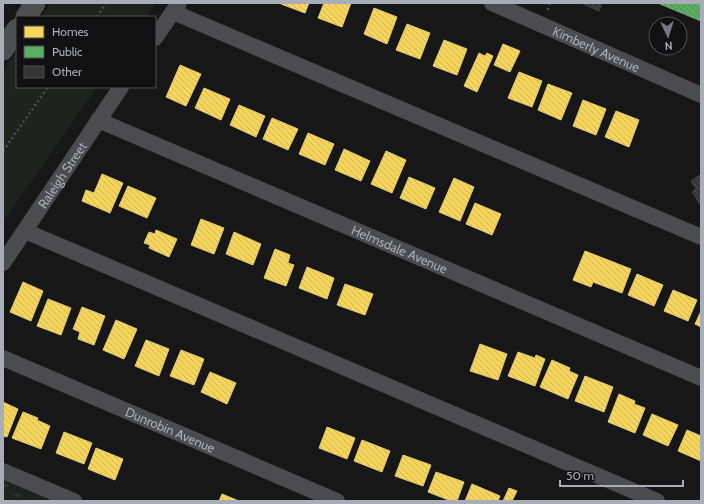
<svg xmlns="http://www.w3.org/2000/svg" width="704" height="504" viewBox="0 0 704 504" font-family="Cabin,sans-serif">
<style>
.green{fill:#1d241e}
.park{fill:url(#park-tufts)}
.homes{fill:url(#homes-back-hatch);stroke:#dfc978}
.public{fill:url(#public-back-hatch);stroke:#71ae7b}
.building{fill:url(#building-back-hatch);stroke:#3f4043}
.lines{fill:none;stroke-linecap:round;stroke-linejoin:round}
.path{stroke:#4d4e52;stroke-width:2.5;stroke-dasharray:2 3;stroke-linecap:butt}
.minor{stroke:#4b4c50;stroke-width:16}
.major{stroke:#4d4f52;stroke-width:21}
.labels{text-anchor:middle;stroke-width:4;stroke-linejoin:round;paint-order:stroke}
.street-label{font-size:13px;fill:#a8adb8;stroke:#111113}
</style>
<defs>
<pattern id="park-tufts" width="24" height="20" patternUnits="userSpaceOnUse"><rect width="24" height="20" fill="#1d241e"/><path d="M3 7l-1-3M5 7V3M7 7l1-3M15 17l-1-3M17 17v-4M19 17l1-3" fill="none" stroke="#3b413d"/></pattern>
<pattern id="homes-back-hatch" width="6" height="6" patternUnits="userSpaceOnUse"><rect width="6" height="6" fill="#f6d55c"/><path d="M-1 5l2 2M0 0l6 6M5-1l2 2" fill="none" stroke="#cfb555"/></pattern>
<pattern id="public-back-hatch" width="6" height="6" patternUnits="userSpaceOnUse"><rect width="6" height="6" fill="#5aae61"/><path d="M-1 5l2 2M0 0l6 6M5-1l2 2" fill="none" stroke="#509056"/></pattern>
<pattern id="building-back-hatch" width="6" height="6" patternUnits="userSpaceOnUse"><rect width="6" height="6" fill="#353536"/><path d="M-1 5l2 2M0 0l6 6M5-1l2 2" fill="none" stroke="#4f5051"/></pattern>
</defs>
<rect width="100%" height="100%" fill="#171717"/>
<g class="green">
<path d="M51,3H156L146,17H41Z"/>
<path d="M17,51V87H97L3,222V71Z"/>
</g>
<path class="park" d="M3,480L51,501H3Z"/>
<g class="homes">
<path d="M281,3H309L305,13L281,4Z"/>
<path d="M324,3H351L342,27L318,18Z"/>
<path d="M374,8L397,17L387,44L364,34Z"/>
<path d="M407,24L430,33L420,59L396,50Z"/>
<path d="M444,40L467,49L457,75L433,66Z"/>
<path d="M503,44L520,51L510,72L494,65Z"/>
<path d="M479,53L485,56L487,53L493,56L477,92L464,86Z"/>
<path d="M180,65L201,74L186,106L166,97Z"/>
<path d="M519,72L542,81L532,107L508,98Z"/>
<path d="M548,84L572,93L561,120L538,110Z"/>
<path d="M204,88L230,99L221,120L195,108Z"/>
<path d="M583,100L606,109L596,135L573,126Z"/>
<path d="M239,105L265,116L256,137L230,125Z"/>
<path d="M616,111L639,120L629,147L605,137Z"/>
<path d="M272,118L298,129L288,150L263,139Z"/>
<path d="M308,133L334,144L325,165L299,154Z"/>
<path d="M344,149L370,161L361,181L335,170Z"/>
<path d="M386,151L406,160L392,193L371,184Z"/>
<path d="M102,174L123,183L110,213L82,201L86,190L94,193Z"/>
<path d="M409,177L435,188L426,209L400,198Z"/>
<path d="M454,178L474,187L460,221L439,212Z"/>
<path d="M128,186L156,198L147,218L119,206Z"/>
<path d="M475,203L501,214L492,235L466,224Z"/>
<path d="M201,219L224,228L214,254L191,245Z"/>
<path d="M156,230L177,239L169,257L149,248L150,245L144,243L149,232L155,234Z"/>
<path d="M234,232L261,244L253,265L226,254Z"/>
<path d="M275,249L290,255L288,263L294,265L286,286L264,278Z"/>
<path d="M585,251L631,269L622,293L593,282L591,287L573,280Z"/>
<path d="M307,267L334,278L327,299L299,288Z"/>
<path d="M637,274L663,285L654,306L628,295Z"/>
<path d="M23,282L43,291L31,321L10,312Z"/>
<path d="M345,284L373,294L365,315L337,305Z"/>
<path d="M673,290L697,300L688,321L664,311Z"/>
<path d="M48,299L71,308L61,335L37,326Z"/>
<path d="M82,307L105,316L94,345L78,339L80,332L73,329Z"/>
<path d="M701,311V327L695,324Z"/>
<path d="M116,320L137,329L124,359L103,350Z"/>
<path d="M146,340L169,349L159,376L135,366Z"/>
<path d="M480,344L507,354L498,380L470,371Z"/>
<path d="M181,350L204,359L194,385L170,376Z"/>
<path d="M518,352L535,358L536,355L545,359L535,386L508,376Z"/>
<path d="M552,360L570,368L569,371L578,375L568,399L540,387Z"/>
<path d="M210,372L236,383L227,404L201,392Z"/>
<path d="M585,376L613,387L604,412L575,401Z"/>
<path d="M619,394L635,401L634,404L645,408L635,433L608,422Z"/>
<path d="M3,402L18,409L7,437L3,436Z"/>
<path d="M23,412L38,418L37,420L50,426L41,449L12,438Z"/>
<path d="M652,414L678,425L668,446L643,435Z"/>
<path d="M327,427L355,438L347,459L319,448Z"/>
<path d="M687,430L701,436V461L678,451Z"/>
<path d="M64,432L92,443L84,464L56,453Z"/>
<path d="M362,440L390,451L382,472L354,461Z"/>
<path d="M96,448L123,459L115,480L88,469Z"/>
<path d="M403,455L431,465L423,486L395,476Z"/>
<path d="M436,472L464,482L457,501H451L428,492Z"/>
<path d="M472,484L500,496L498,501H465Z"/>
<path d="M509,488L517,491L512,501H503Z"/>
<path d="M222,494L239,501H219Z"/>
</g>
<path class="public" d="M661,3H701V21L660,4Z"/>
<g class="building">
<path d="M581,3H602L599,11Z"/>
<path d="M701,174V206L692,192L696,189L691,181Z"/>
</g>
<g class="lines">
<g class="path">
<path d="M548,10L550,3"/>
<path d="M97,17L106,3"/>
<path d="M3,151L48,87"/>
</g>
<g class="minor">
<path id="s1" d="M492,3L701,95"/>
<path d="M173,12L701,237"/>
<path d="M155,38L179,3"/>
<path id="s2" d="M98,120L701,378"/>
<path d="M25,231L657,501"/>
<path id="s3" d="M3,263L121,87"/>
<path id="s4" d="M3,358L337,501"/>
<path d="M3,471L74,501"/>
</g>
<g class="major">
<path d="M26,17L35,3"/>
<path d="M3,50L17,29"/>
</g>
</g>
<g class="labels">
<g class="street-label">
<text dy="5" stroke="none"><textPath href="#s1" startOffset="114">Kimberly Avenue</textPath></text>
<text dy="5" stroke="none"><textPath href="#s3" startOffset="106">Raleigh Street</textPath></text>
<text dy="5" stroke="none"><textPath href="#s2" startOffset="328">Helmsdale Avenue</textPath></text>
<text dy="5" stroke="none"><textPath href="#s4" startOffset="182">Dunrobin Avenue</textPath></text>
</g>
</g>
<rect width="704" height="504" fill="none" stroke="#a8adb8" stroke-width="8"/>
<rect x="16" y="16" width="140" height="72" fill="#111113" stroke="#4d4f55"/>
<rect x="24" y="26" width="20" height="12" fill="#f6d55c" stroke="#4d4f55"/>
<text x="52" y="36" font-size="12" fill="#a8adb8">Homes</text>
<rect x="24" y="46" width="20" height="12" fill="#5aae61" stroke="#4d4f55"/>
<text x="52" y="56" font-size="12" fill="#a8adb8">Public</text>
<rect x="24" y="66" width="20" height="12" fill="#353536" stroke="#4d4f55"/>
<text x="52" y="76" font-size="12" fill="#a8adb8">Other</text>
<g transform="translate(668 36) rotate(176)"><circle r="19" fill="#111113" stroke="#4d4f55"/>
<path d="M0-3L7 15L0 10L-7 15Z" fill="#757880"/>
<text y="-6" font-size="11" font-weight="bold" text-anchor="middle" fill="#a8adb8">N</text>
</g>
<path d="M560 480v6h123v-6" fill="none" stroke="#a8adb8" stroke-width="2"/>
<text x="566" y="480" font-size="12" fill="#a8adb8" stroke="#111113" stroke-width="3" paint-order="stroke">50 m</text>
</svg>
